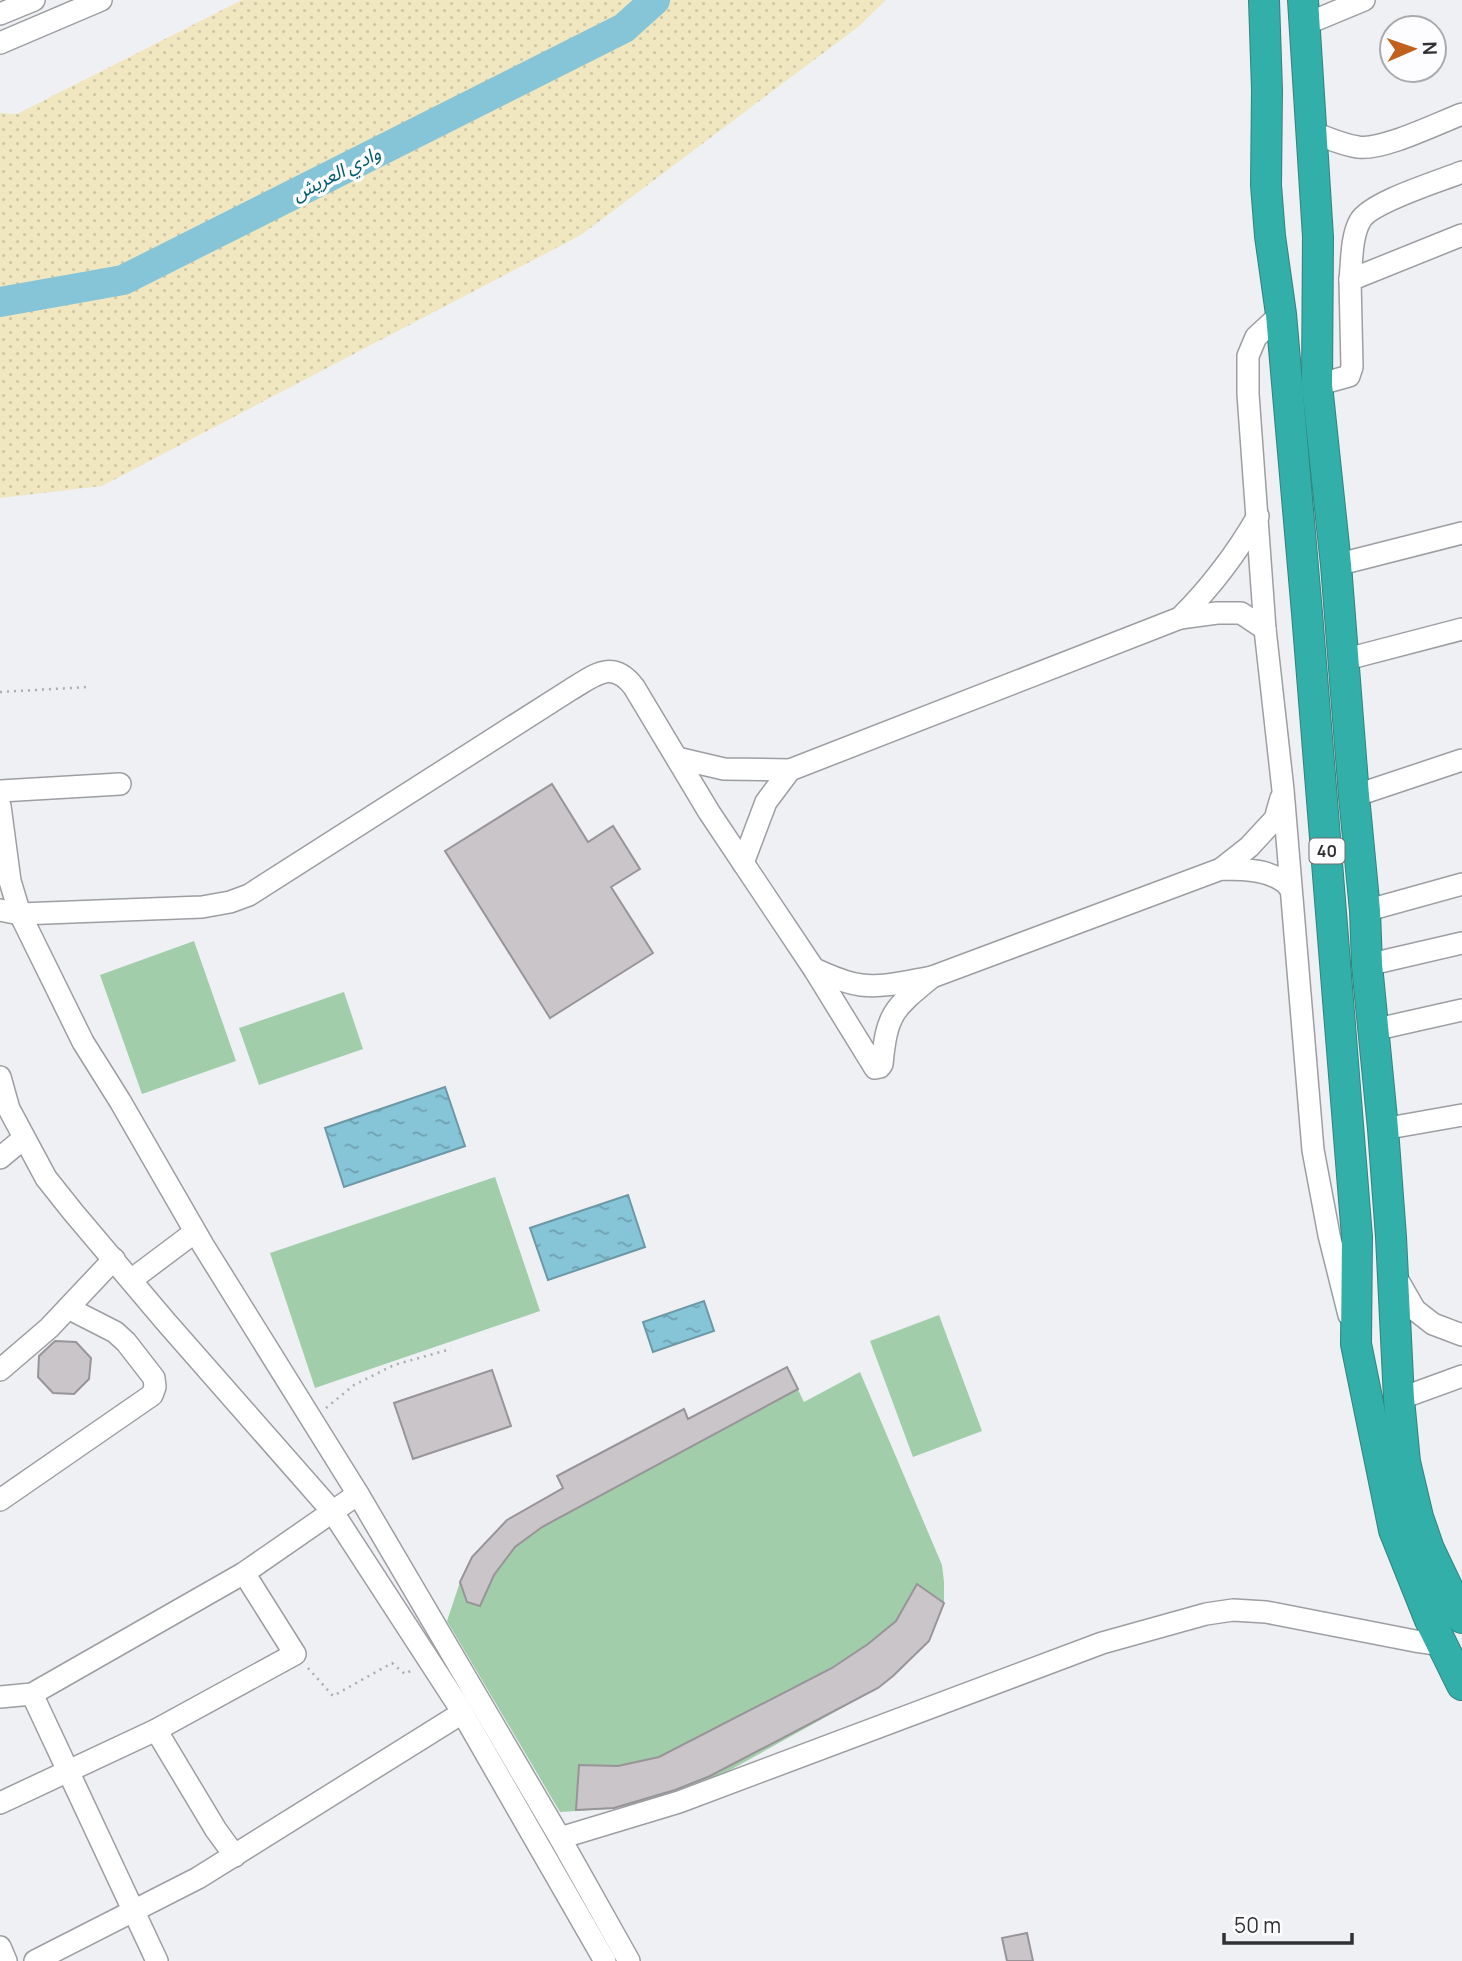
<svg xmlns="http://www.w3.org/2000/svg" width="1462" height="1961" viewBox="0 0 1462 1961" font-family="Manrope,'Noto Sans Arabic',sans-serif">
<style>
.grass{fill:#a1cdaa}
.sand{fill:url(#sand-dots)}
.water{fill:url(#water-ripples);stroke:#6c98a6;stroke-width:2}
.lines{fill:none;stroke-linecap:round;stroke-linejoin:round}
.river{stroke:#86c4d7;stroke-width:30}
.building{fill:#c9c5c8;stroke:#989497;stroke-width:2}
.minor-casing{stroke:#9d9ea2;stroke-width:24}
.highway-casing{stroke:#31837f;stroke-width:32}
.path{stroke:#abacaf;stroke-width:2.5;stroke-dasharray:2 5;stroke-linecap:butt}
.minor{stroke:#fff;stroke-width:21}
.highway{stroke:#32afa9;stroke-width:30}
.labels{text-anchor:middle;stroke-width:7;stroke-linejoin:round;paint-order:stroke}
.shield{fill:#fdfdff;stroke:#6e6e70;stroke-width:2}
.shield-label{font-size:16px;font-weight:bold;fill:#303132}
.water-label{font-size:19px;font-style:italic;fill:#015b6f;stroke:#fdfdff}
</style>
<defs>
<pattern id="sand-dots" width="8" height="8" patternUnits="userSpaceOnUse" patternTransform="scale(1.75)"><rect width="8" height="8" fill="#f0e7c1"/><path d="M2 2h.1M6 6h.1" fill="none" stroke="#cec7a6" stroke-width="1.8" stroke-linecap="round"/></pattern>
<pattern id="water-ripples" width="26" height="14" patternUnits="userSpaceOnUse" patternTransform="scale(1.75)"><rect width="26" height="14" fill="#86c4d7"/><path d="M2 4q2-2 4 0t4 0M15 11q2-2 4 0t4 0" fill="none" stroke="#6ea0af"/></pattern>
</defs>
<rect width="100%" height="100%" fill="#eff0f4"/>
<g class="grass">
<path d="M194,941L236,1061L142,1094L100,975Z"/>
<path d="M344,992L363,1049L259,1085L239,1028Z"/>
<path d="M495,1177L540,1311L315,1388L270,1253Z"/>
<path d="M939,1315L982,1431L913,1457L870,1341Z"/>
<path d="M787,1367L804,1402L860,1372L942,1565L944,1582V1603L929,1641L893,1676L878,1688L732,1769L685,1790L644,1803L610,1809L560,1812L447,1621L460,1582L474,1554L507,1520L563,1489L557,1476L684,1409L689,1419Z"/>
</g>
<path class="sand" d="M242,0H886L858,27L581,235L102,486L0,498V113L17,114Z"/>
<g class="water">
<path d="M445,1087L465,1146L344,1187L325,1128Z"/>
<path d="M628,1195L645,1247L548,1280L530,1228Z"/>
<path d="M704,1301L714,1331L653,1352L643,1322Z"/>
</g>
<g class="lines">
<path class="river" d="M0,302L123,280L624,28L655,0"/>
</g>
<g class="building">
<path d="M552,784L588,842L613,826L640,869L611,887L653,953L550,1018L445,851Z"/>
<path d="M55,1341L76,1342L91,1358L89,1379L74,1394L53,1393L38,1377L39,1356Z"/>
<path d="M787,1367L798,1389L542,1527L515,1547L494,1575L480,1606L467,1602L460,1582L472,1557L507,1520L563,1488L557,1476L684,1409L688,1419Z"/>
<path d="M492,1370L511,1426L413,1459L394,1403Z"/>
<path d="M917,1584L944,1603L929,1641L893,1676L878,1688L710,1776L675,1790L614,1808L576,1810L579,1765L618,1766L659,1757L832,1668L868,1644L896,1621Z"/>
<path d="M1027,1933L1033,1961H1007L1002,1938Z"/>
</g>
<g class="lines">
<g class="minor-casing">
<g id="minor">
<path d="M0,14L34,0"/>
<path d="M1306,24L1364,0"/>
<path d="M0,43L101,0"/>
<path d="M1311,132C1326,137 1342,145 1358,147C1382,151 1438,123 1462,114"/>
<path d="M1350,280C1352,262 1351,237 1360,221C1370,202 1440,181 1462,172"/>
<path d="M1281,314L1256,337L1248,356V394L1265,629L1283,790L1313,1150L1329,1235L1349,1315"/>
<path d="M1317,385L1349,376L1352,367L1350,280L1462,235"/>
<path d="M1336,565L1462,533"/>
<path d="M1180,618C1212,586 1235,556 1258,516"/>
<path d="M1343,660L1462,629"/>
<path d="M677,758L724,769L790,770L1180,618L1217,613H1241L1265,629"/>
<path d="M0,791L120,784"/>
<path d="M1354,796L1462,760"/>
<path d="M0,806L10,881L20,914L83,1042L120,1101L203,1245L358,1494L560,1838L629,1961"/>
<path d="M743,863L766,802L790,770"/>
<path d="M1221,869L1249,847L1275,819L1281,798"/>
<path d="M0,910L20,914L202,907L230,902L249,895L570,690C594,676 612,658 634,687L709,812L814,969L875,1068L880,1067L882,1064C887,1013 893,1009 932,977"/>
<path d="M1365,911L1462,884"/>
<path d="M1367,965L1462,943"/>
<path d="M814,969C829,975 844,983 861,985C884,988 909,981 932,977L1221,869C1243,869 1275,869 1290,888"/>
<path d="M1373,1030L1462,1010"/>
<path d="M0,1077L9,1109L46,1178L73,1212L166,1322L332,1511L458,1705L605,1961"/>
<path d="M1383,1129L1462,1115"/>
<path d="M0,1158L24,1138"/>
<path d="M1396,1277L1415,1310L1433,1324L1462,1335"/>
<path d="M131,1280L195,1232"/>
<path d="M0,1370L49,1328L114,1259"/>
<path d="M1399,1399L1462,1376"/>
<path d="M0,1500L152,1395L155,1387L154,1378L126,1342L115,1332L68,1308"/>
<path d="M32,1694L157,1961"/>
<path d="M0,1697L32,1694L244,1573L358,1494"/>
<path d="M156,1730L216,1830L235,1856"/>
<path d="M0,1803L156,1730L295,1654L244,1573"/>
<path d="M560,1838L679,1802L1102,1643L1206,1614L1233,1610L1266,1612L1415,1641L1443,1645"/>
<path d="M0,1947L6,1961"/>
<path d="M35,1961L198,1878L462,1713"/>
</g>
</g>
<g class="highway-casing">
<g id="highway">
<path d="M1264,0L1267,90L1266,185L1270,236L1281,314L1307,613L1357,1237L1356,1344L1394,1530L1430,1620L1462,1685"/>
<path d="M1303,0L1318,237L1317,385L1336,565L1354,796L1365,911L1367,965L1383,1129L1391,1237L1399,1399L1405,1462L1418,1517L1429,1549L1462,1618"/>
</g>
</g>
<g class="path">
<path d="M0,692L88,687"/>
<path d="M326,1408L354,1385L394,1365L451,1349"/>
<path d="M308,1668L333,1696L392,1663L405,1674L414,1669"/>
</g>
<use href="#minor" class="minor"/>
<use href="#highway" class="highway"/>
</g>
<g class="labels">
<rect class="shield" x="1309.5" y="838.5" width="35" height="25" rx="5"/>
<g class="shield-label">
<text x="1327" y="857">40</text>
</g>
<g class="water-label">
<text transform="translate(336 173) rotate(-27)" y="7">وادي العريش</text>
</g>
</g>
<g transform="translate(1413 49) rotate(88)"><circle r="33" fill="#fdfdff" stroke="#ababad" stroke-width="2"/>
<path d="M0-5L12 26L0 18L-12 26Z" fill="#c1611c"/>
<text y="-10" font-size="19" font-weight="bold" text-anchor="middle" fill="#303132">N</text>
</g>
<path d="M1224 1933v10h128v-10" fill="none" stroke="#303132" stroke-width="3.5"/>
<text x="1234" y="1933" font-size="21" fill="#303132" stroke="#fdfdff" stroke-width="5" paint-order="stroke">50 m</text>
</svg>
